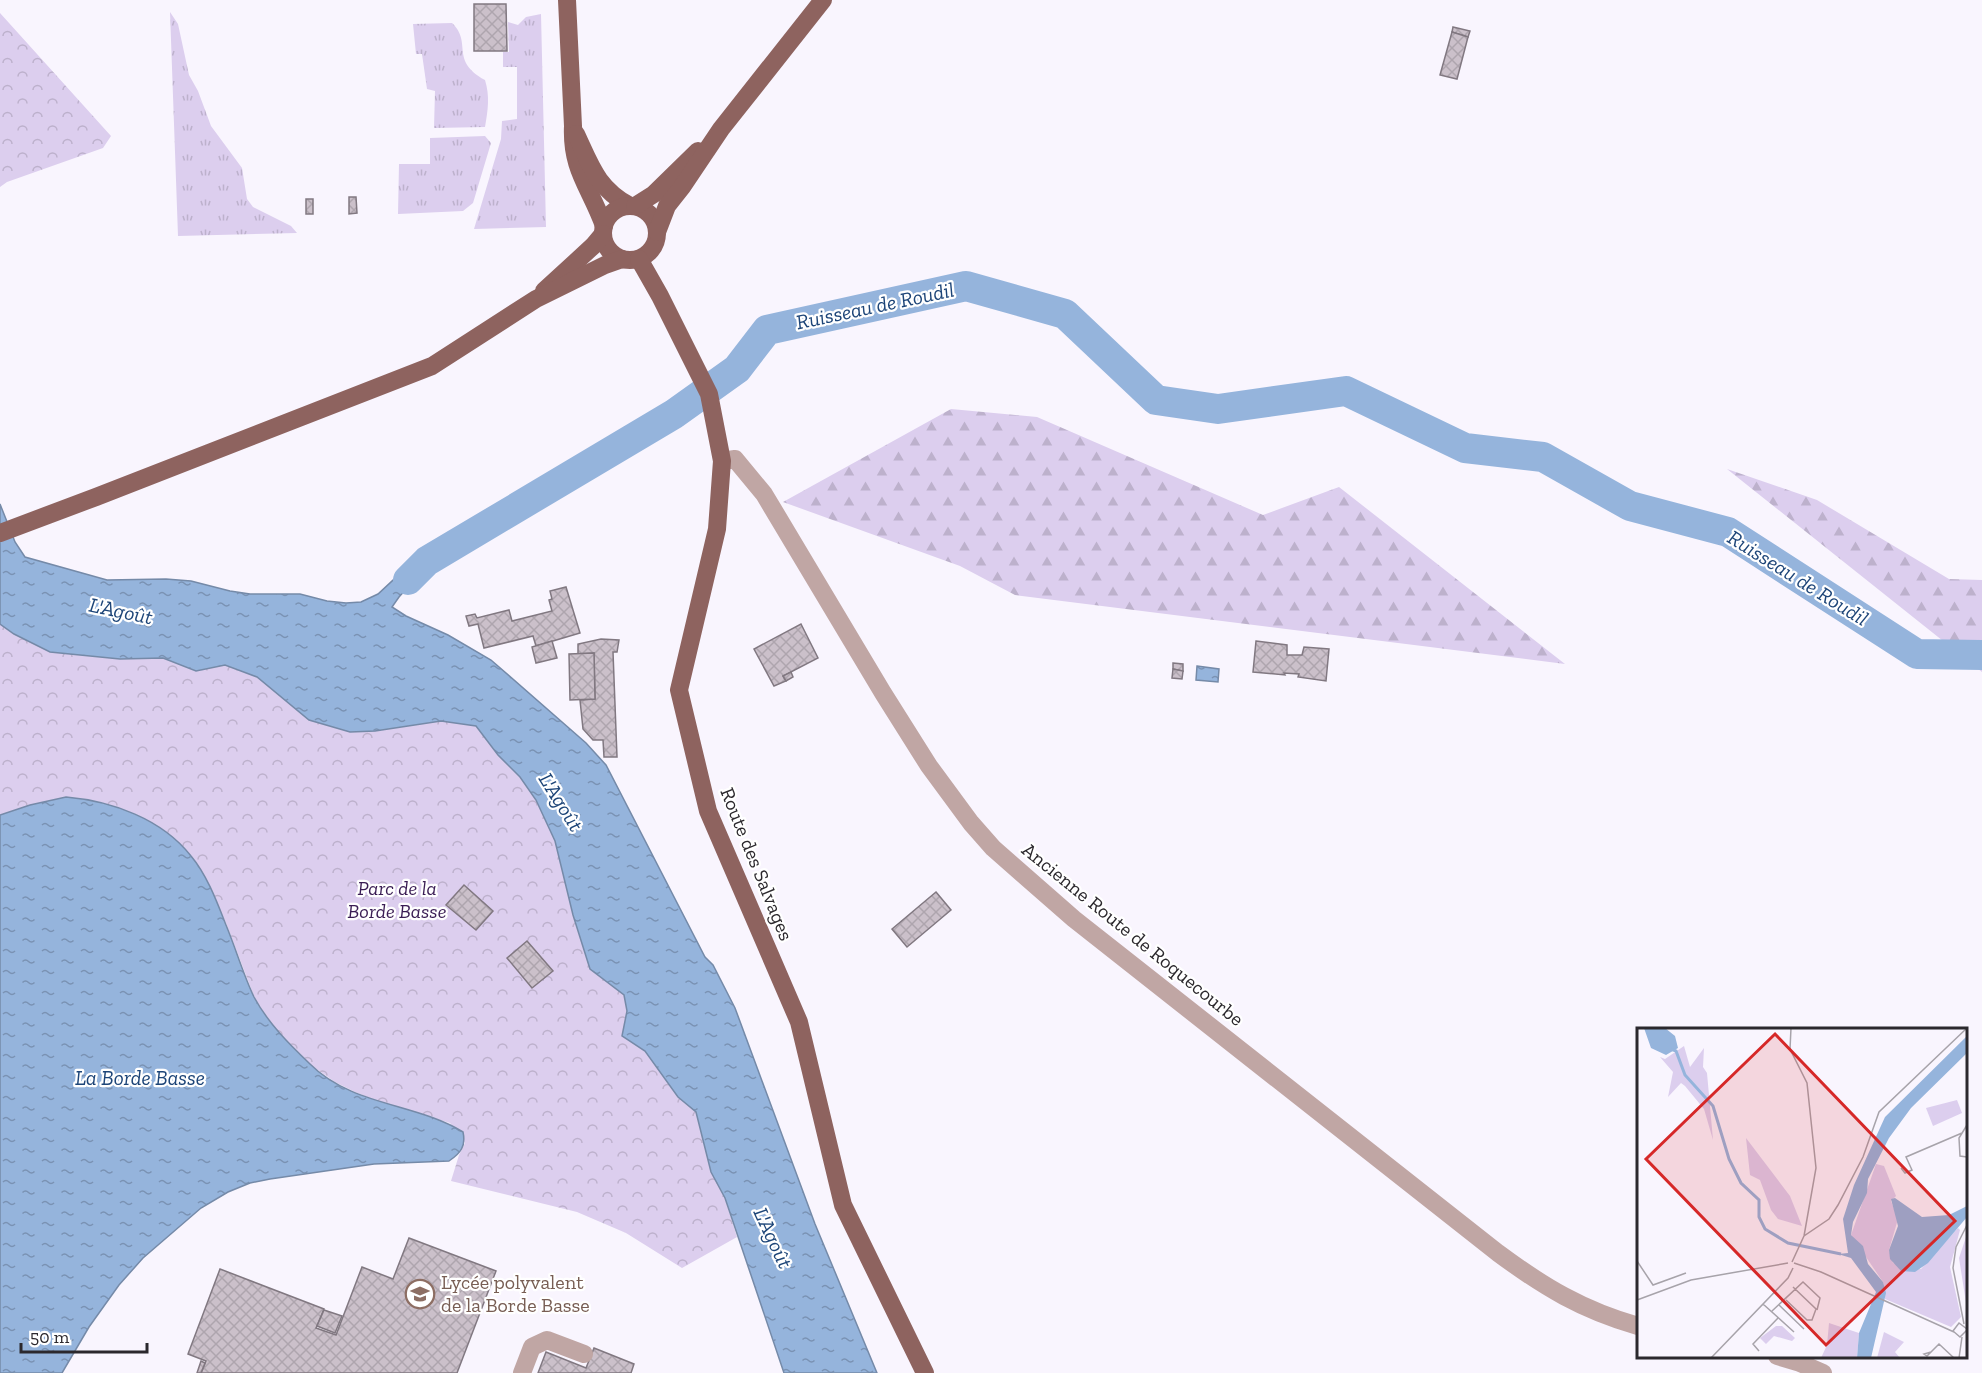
<svg xmlns="http://www.w3.org/2000/svg" width="1982" height="1373" viewBox="0 0 1982 1373" font-family="'Zilla Slab',serif">
<style>
.grass{fill:url(#grass-tufts)}
.forest{fill:url(#forest-firs)}
.park{fill:url(#park-crowns)}
.water{fill:url(#water-ripples);stroke:#758aa8;stroke-width:1.5}
.lines{fill:none;stroke-linecap:round;stroke-linejoin:round}
.river{stroke:#95b4dc;stroke-width:30}
.building{fill:url(#building-cross-hatch);stroke:#817881;stroke-width:1.5}
.minor{stroke:#c0a6a4;stroke-width:18}
.major{stroke:#8e635f;stroke-width:18}
.labels{text-anchor:middle;stroke-width:4.5;stroke-linejoin:round;paint-order:stroke}
.street-label{font-size:20px;fill:#2b282d;stroke:#fff}
.park-label{font-size:20px;font-style:italic;fill:#3a1d54;stroke:#fff}
.education-label{font-size:20px;fill:#785e54;stroke:#fff;text-anchor:start}
.water-label{font-size:21px;font-style:italic;fill:#1d4578;stroke:#fff}
.inset-river{fill:none;stroke:#95b4dc;stroke-width:3}
.inset-road{fill:none;stroke:#a7a3aa;stroke-width:1.5}
.view{fill:#d62828;fill-opacity:0.15;stroke:#d62828;stroke-width:3}
.inset-edge{fill:none;stroke:#2b282d;stroke-width:3}
</style>
<defs>
<pattern id="grass-tufts" width="24" height="20" patternUnits="userSpaceOnUse" patternTransform="scale(1.5)"><rect width="24" height="20" fill="#dcceee"/><path d="M3 7l-1-3M5 7V3M7 7l1-3M15 17l-1-3M17 17v-4M19 17l1-3" fill="none" stroke="#bdb1cc"/></pattern>
<pattern id="forest-firs" width="22" height="20" patternUnits="userSpaceOnUse" patternTransform="scale(1.5)"><rect width="22" height="20" fill="#dcceee"/><path d="M5 1l3.5 6h-7zM16 11l3.5 6h-7z" fill="#bdb1cc"/></pattern>
<pattern id="park-crowns" width="20" height="18" patternUnits="userSpaceOnUse" patternTransform="scale(1.5)"><rect width="20" height="18" fill="#dcceee"/><path d="M2 6a3 3 0 1 1 6 0M12 15a3 3 0 1 1 6 0" fill="none" stroke="#bdb1cc"/></pattern>
<pattern id="water-ripples" width="26" height="14" patternUnits="userSpaceOnUse" patternTransform="scale(1.5)"><rect width="26" height="14" fill="#95b4dc"/><path d="M2 4q2-2 4 0t4 0M15 11q2-2 4 0t4 0" fill="none" stroke="#7a92b3"/></pattern>
<pattern id="building-cross-hatch" width="8" height="8" patternUnits="userSpaceOnUse" patternTransform="scale(1.5)"><rect width="8" height="8" fill="#cbc0ca"/><path d="M0 0l8 8M0 8l8-8" fill="none" stroke="#aea5ae"/></pattern>
</defs>
<rect width="100%" height="100%" fill="#f9f5fe"/>
<g class="grass">
<path d="M170,12L178,24L189,75L198,91L211,126L242,168L247,199L253,207L291,226L297,233L178,236Z"/>
<path d="M541,14L546,227L474,229L501,139L502,121L517,119V67H503V52H509L508,22L518,25L526,17Z"/>
<path d="M452,23C473,43 449,60 485,80C490,96 488,110 485,127L434,128L435,91L427,89L422,54H416L413,24Z"/>
<path d="M485,136L491,143L473,203L463,211L398,214L399,164H430V138Z"/>
</g>
<g class="forest">
<path d="M951,409L1037,417L1263,515L1339,487L1565,664L1015,595L960,566L783,502Z"/>
<path d="M1727,469L1817,500L1949,579L1982,580V672Z"/>
</g>
<g class="park">
<path d="M0,13L111,136L103,148L7,182L0,187Z"/>
<path d="M0,624L14,634L120,659L163,658L196,671L225,665L257,677L309,720L350,732L375,731L441,721L476,726L498,755L520,777L536,800L555,841L573,915L590,969L624,995L627,1011L623,1036L645,1051L678,1097L696,1112L711,1172L725,1198L737,1237L682,1268L626,1233L577,1212L451,1181L459,1155L465,1143L450,1123L380,1102L355,1092L335,1082L312,1066L274,1027L255,999L226,923L204,877L192,857L136,814L100,802L66,797L30,805L0,815Z"/>
</g>
<g class="water">
<path d="M0,504L15,542L25,557L107,580L166,579L191,581L230,591L250,594H300L327,601L346,603L361,602L378,594L420,555L441,550L399,597L392,607L406,616L448,635L491,660L586,743L606,765L705,957L713,965L735,1008L815,1224L877,1373H784L725,1198L711,1172L696,1112L678,1097L645,1051L622,1036L627,1011L624,995L590,969L573,915L555,841L536,800L520,777L498,755L476,726L441,721L375,731L350,732L309,720L257,677L225,665L196,671L163,658L120,659L50,652L14,634L0,624Z"/>
<path d="M1197,666L1219,669L1218,682L1196,680Z"/>
<path d="M66,797C112,801 162,819 191,856C207,875 217,902 226,925C236,949 243,974 254,997C268,1023 289,1044 310,1064C352,1106 416,1103 463,1132C466,1146 461,1153 449,1161L374,1164L270,1179L250,1183L228,1192L201,1208L143,1258L119,1285L89,1327L62,1373H0V815L30,805Z"/>
</g>
<g class="lines">
<path class="river" d="M408,580L427,561L674,414L737,369L767,330L966,286L1065,314L1156,400L1218,409L1346,391L1465,448L1543,457L1630,506L1728,532L1917,654L1982,655"/>
</g>
<g class="building">
<path d="M474,4H506L507,51H474Z"/>
<path d="M1453,27L1470,31L1468,37L1452,32Z"/>
<path d="M1452,32L1468,37L1457,79L1440,75Z"/>
<path d="M349,197H356L357,213L349,214Z"/>
<rect x="306" y="199" width="7" height="15"/>
<path d="M566,587L580,633L536,646L533,636L484,648L478,624L469,626L466,616L475,614L477,618L509,610L512,621L552,611L549,600L552,599L550,591Z"/>
<path d="M801,624L818,658L783,676L786,681L774,686L754,649Z"/>
<path d="M601,639L619,640L617,652H613L617,757H604L603,740H593L583,729L580,700L595,699L594,653L578,654V644Z"/>
<path d="M552,641L557,658L536,663L532,647Z"/>
<path d="M1256,641L1287,645V655H1302L1304,647L1329,649L1326,681L1298,677L1299,674L1284,673L1285,675L1253,672Z"/>
<path d="M594,653L595,699L570,700L569,654Z"/>
<path d="M1173,663L1183,664V671L1173,669Z"/>
<path d="M1173,669L1183,671L1182,679L1172,678Z"/>
<path d="M791,672L793,677L786,681L783,676Z"/>
<path d="M464,885L493,911L476,930L446,905Z"/>
<path d="M936,892L951,910L907,947L892,929Z"/>
<path d="M527,941L553,971L532,988L507,958Z"/>
<path d="M409,1238L496,1271L457,1373H201L206,1361L188,1354L220,1269L324,1309L316,1328L336,1335L362,1267L393,1279Z"/>
<path d="M324,1310L342,1316L335,1333L317,1326Z"/>
<path d="M594,1348L634,1364L631,1373H538L546,1352L586,1368Z"/>
<path d="M201,1361L205,1363L201,1373H197Z"/>
</g>
<g class="lines">
<g class="minor">
<path d="M722,461L735,459L764,494L883,693L929,766L971,823L993,848L1074,919L1498,1253C1544,1287 1582,1310 1638,1326"/>
<path d="M1777,1356L1800,1363L1823,1373"/>
<path d="M522,1373L532,1347L547,1340L584,1354"/>
</g>
<g class="major">
<path d="M567,0L573,126C571,170 590,187 604,226"/>
<path d="M576,134C591,166 597,188 630,206"/>
<circle cx="630" cy="233" r="27"/>
<path d="M635,206L654,194L698,151"/>
<path d="M657,232L667,206L682,187L721,129L823,0"/>
<path d="M639,259L660,296L709,394L722,461L717,529L679,690L708,811L799,1022L843,1205L925,1373"/>
<path d="M544,291L593,246L603,234"/>
<path d="M0,533L96,497L432,366L536,299L605,265L622,259"/>
</g>
</g>
<defs>
<g id="school-ring" transform="scale(1.5)"><circle r="9.5" fill="#fff" stroke="#8d6e63" stroke-width="1.5"/><path d="M0-5L7-2L0 1L-7-2ZM-4 1L0 2.5L4 1V4Q0 6-4 4Z" fill="#8d6e63"/></g>
</defs>
<g fill-rule="evenodd">
<use href="#school-ring" x="420" y="1294"/>
</g>
<g class="labels">
<g class="street-label">
<text transform="translate(757 864) rotate(68)" y="7">Route des Salvages</text>
<text transform="translate(1133 934) rotate(39)" y="7">Ancienne Route de Roquecourbe</text>
</g>
<g class="park-label">
<text x="397" y="895">Parc de la<tspan x="397" dy="23">Borde Basse</tspan></text>
</g>
<g class="education-label">
<text x="441" y="1289">Lycée polyvalent<tspan x="441" dy="23">de la Borde Basse</tspan></text>
</g>
<g class="water-label">
<text transform="translate(875 306) rotate(-12)" y="7">Ruisseau de Roudil</text>
<text transform="translate(1798 578) rotate(32)" y="7">Ruisseau de Roudil</text>
<text transform="translate(121 611) rotate(12)" y="7">L'Agoût</text>
<text transform="translate(561 802) rotate(58)" y="7">L'Agoût</text>
<text x="140" y="1085">La Borde Basse</text>
<text transform="translate(773 1238) rotate(65)" y="7">L'Agoût</text>
</g>
</g>
<g transform="translate(1637 1028)">
<rect width="330" height="330" fill="#f9f5fe"/>
<path d="M139,298H145L158,310L155,313L137,308L129,316L123,310ZM247,304L267,314L258,324L263,330H240Z" fill="#dcceee"/>
<path d="M47,18L53,39L67,20L66,39L70,45L76,112L67,81L48,58L44,55L31,69L36,44L23,29L28,31ZM109,110L153,168L165,198L141,191L134,182L123,152L113,147Z" fill="#dcceee"/>
<path d="M239,136L247,138L259,168L254,173L261,191L252,222L256,235L284,241L321,200L323,202L313,239L324,289L314,299L248,271L246,254L214,207ZM330,206V281L322,230ZM192,295L222,305L220,330H184L190,317Z" fill="#dcceee"/>
<path d="M320,72L325,85L296,98L289,80Z" fill="#dcceee"/>
<path d="M7,0H28L38,8L41,20L29,27L14,20ZM330,8V25L274,80L252,110L231,151L230,165L216,194L214,207L226,218L231,236L246,254L249,265L234,330H220L222,305L239,264L214,230L201,226L211,225L206,191L217,157L248,89ZM258,170L285,189L312,187L330,178V189L291,235L278,244L264,243L253,231L252,222L261,198L254,171Z" fill="#95b4dc"/>
<path class="inset-river" d="M34,21L39,23L48,47L76,78L92,131L104,155L122,172V189L128,201L151,215L204,226"/>
<path class="inset-road" d="M154,0L153,21L170,55L179,140L167,208M330,97L322,110L323,128L330,129M264,140L268,145L275,142L269,129L325,105M0,233L16,257L49,245M155,234L167,208L192,191L201,177L226,129L242,84L330,0M157,235L184,244L317,304M0,272L54,252L151,235M149,272L170,292H175L179,281L156,259M126,276L157,304M142,277L167,301M135,283L166,254L183,270L180,282M327,296L316,240L319,219L330,197M330,301L322,295L316,303L323,309L330,302M122,323L116,316L141,290M294,324L287,326L290,328L302,316L317,330M74,330L151,250L156,240M322,330L325,309"/>
<path class="view" d="M138,6L318,193L189,317L9,131Z"/>
<rect width="330" height="330" class="inset-edge"/>
</g>
<path d="M21 1343v9h126v-9" fill="none" stroke="#2b282d" stroke-width="3"/>
<text x="30" y="1343" font-size="18" fill="#2b282d" stroke="#ffffff" stroke-width="4.5" paint-order="stroke">50 m</text>
</svg>
